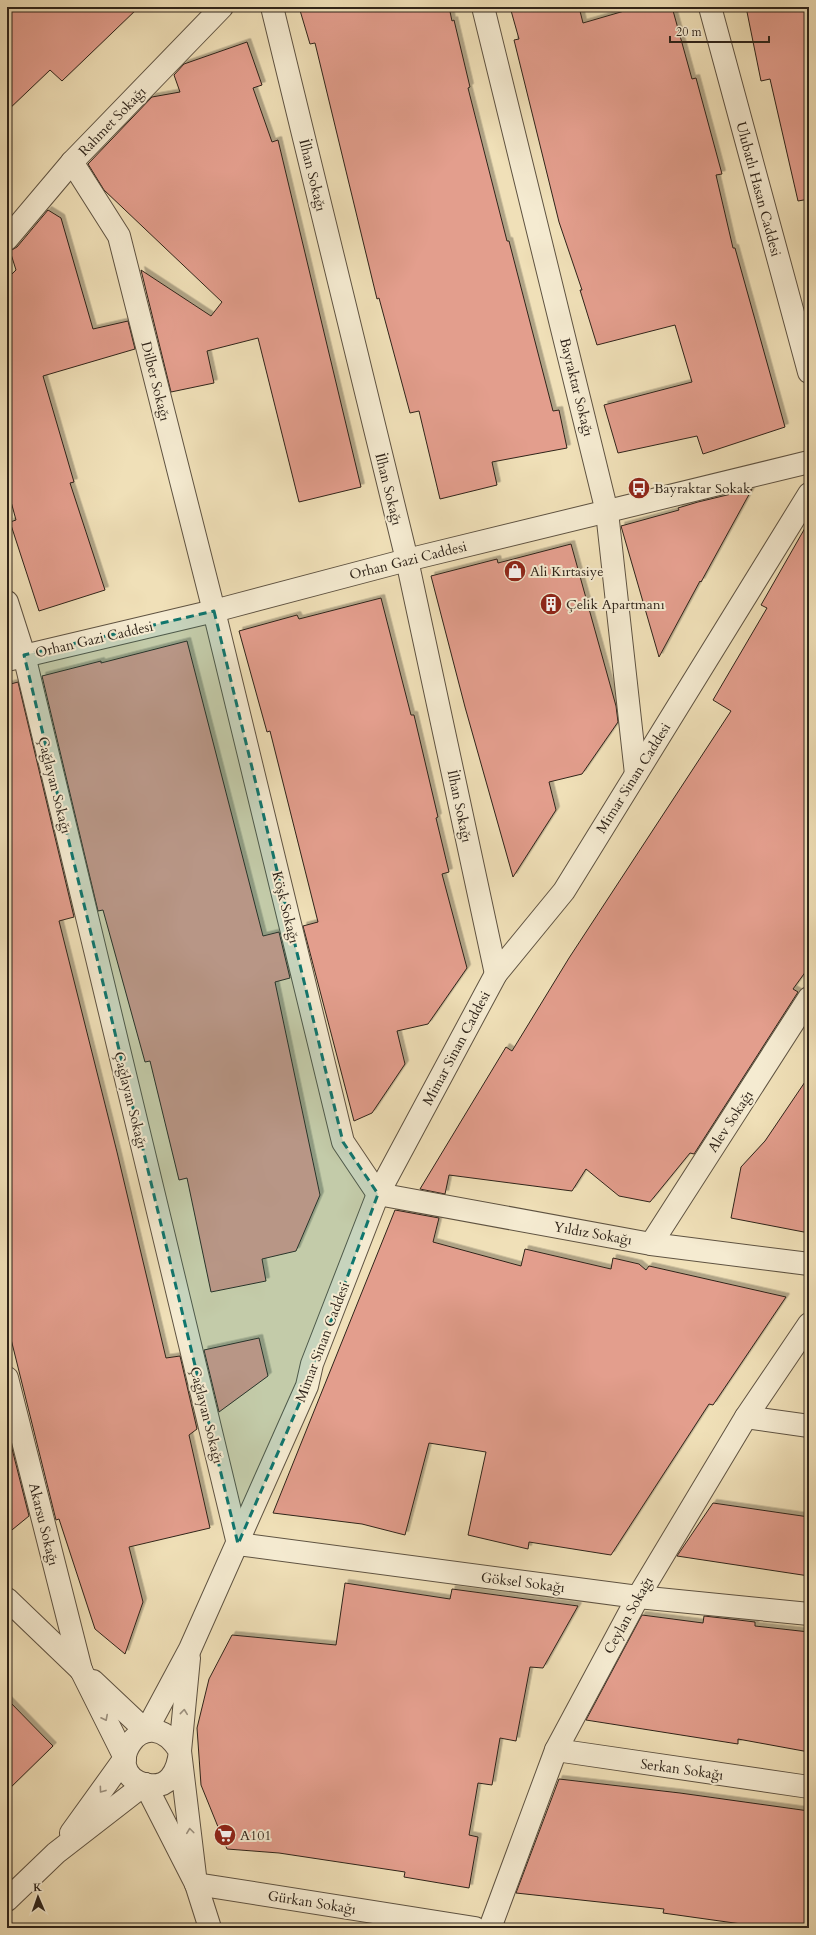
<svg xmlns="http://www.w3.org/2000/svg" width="816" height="1935" viewBox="0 0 816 1935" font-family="Cardo,serif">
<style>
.building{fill:#e39e8d;stroke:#2f241a;filter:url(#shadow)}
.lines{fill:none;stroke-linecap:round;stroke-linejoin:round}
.minor-casing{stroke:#5f5342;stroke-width:24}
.tertiary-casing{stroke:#5f5342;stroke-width:24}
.minor{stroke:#f5ebd1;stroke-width:22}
.tertiary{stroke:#f5ebd1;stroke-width:22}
.oneway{stroke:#9c917f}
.marked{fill:#0f766e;fill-opacity:0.2;stroke:#0f766e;stroke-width:3;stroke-dasharray:8 5;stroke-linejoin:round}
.labels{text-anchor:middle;stroke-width:4;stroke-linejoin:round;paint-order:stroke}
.street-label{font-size:14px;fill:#2f241a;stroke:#f5ebd1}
.poi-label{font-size:14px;fill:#2f241a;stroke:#f5ebd1;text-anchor:start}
</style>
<defs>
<filter id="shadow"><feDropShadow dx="3.5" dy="-3.5" stdDeviation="0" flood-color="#0004"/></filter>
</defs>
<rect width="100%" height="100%" fill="#f0e0b8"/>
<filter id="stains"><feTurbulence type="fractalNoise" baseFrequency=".005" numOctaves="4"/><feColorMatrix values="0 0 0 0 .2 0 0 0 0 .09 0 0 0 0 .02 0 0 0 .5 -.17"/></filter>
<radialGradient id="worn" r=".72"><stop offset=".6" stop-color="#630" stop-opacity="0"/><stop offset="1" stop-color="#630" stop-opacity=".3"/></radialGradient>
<g class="building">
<path d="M7,7H139L62,81L50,70L7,111Z"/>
<path d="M299,7H449L452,21L454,20L470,87L468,88L507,241H509L553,411L559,410L567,448L492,462L497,485L440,499L419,411L410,413L379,298L377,299L315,43L310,44Z"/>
<path d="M510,7H579L583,23L638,7H672L692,79L696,78L722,174L716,175L733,248H735L785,427L703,454L697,436L618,453L604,405L692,382L675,325L597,345L580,290H582L559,222L514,40L519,39Z"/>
<path d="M746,7H809V199L798,201L770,79L761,81Z"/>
<path d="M247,42L262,85L253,88L272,142L278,140L361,487L299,502L258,338L207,351L214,383L171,392L141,270L211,316L222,302L104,190L88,164L152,97L180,92L174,75L184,64Z"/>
<path d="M48,210L61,218L93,329L128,321L135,349L43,376L74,482L70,483L105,590L39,611L10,522L16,520L7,487V279L16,270L10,251L17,247Z"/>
<path d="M752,489L701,582L700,581L659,657L621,526L679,510L678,508L698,502Z"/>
<path d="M809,521V967L793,989L798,992L694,1154L690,1153L650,1202L619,1196L586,1169L572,1191L449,1175L445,1194L420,1189L506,1047L512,1051L569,958L731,711L713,700L767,608L761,605Z"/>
<path d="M571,544L616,706L618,722L582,774L549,782L556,810L513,877L465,707L431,576L497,559L498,563Z"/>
<path d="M381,598L411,715H414L438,817L436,818L449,872L442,874L467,968L428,1024L397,1031L405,1064L372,1113L354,1121L303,926L318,922L270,731L267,732L239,631L297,615L299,619Z"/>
<path d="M187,641L263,936L279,932L290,978L275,982L320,1195L296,1251L262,1259L266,1281L211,1292L187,1178L179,1180L150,1061L145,1062L103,910L98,911L42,676L101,661V663Z"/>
<path d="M18,682L74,917L59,921L117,1152L166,1358L180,1356L197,1429L189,1435L210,1528L129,1547L143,1602L125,1654L95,1629L59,1519L56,1520L7,1323V685Z"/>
<path d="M809,1076V1233L731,1218L741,1167L765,1141Z"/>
<path d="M395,1210L439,1218L433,1242L521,1266L525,1249L611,1269L613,1258L639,1264L646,1270L649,1266L786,1297L713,1405L709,1404L611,1555L529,1542L528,1549L468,1535L486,1452L429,1443L405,1535L362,1524L273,1513Z"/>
<path d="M259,1338L268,1376L219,1412L204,1350Z"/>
<path d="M7,1429L29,1516L7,1534Z"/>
<path d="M713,1503L809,1517V1576L677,1556Z"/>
<path d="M345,1583L450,1599L452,1589L578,1606L543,1668L530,1667L516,1741L500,1738L492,1785L478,1783L469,1835L478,1837L469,1888L404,1877L405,1872L279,1853L227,1849L201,1785L197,1728L209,1679L232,1635L336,1645Z"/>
<path d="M642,1615L703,1623L704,1616L730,1619L755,1622V1626L809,1632V1752L738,1739V1744L586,1720Z"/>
<path d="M7,1699L53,1746L7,1791Z"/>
<path d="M559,1779L680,1793L809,1811V1928H770L663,1913L664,1909L516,1893Z"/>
</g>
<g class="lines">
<g class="minor-casing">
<g id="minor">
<path d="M272,7L407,560L496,974"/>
<path d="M483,7L607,512L636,774"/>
<path d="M710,7L809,372"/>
<path d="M72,162L119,236L214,611L343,1142L378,1194L651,1244L809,1264"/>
<path d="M7,239L72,162L222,7"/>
<path d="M7,602L24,655L238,1544L638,1597L809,1614"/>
<path d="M7,660L214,611L407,560L809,462"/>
<path d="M651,1244L809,998"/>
<path d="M7,1378L81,1670"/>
<path d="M746,1417L809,1426"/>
<path d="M7,1599L81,1670"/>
<path d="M556,1750L809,1787"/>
<path d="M196,1884L475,1928"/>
<path d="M490,1928L556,1750L638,1597L746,1417L809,1324"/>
</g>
</g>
<g class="tertiary-casing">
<g id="tertiary">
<path d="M189,1658L180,1751C178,1771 169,1791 144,1784C98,1772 144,1695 180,1751L196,1884"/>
<path d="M81,1670L125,1758"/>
<path d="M93,1681L146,1731"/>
<path d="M146,1731L190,1649L307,1386L312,1364L378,1194L496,974L564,891L809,494"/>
<path d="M145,1784L196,1884L210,1928"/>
<path d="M71,1833L125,1758"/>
<path d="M7,1900L56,1853L145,1784"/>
</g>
</g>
<use href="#minor" class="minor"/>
<use href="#tertiary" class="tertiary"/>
</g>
<defs><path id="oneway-chevron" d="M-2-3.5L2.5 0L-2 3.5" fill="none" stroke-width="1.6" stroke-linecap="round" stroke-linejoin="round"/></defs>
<g class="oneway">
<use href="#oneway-chevron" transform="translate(184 1712) rotate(-84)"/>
<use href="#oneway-chevron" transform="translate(105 1718) rotate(63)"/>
<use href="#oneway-chevron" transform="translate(102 1790) rotate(126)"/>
<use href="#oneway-chevron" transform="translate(190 1831) rotate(-97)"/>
</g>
<path class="marked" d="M214,611L343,1142L378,1194L307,1386L238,1544L24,655Z"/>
<defs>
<g id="bus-disc" transform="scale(1.15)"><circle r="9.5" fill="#8f2418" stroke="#f5ebd1"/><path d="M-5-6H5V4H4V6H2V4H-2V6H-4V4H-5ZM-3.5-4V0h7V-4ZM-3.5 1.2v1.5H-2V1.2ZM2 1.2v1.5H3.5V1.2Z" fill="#fff"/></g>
<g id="shop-disc" transform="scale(1.15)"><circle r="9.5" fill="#8f2418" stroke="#f5ebd1"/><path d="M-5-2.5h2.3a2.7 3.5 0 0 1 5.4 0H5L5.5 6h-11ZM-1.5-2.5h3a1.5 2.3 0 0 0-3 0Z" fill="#fff"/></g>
<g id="building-disc" transform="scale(1.15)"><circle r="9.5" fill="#8f2418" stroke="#f5ebd1"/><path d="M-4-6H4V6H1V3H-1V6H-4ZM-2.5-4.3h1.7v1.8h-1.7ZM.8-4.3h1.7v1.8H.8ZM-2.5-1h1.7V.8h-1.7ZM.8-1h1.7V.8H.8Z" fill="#fff"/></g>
<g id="supermarket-disc" transform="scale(1.15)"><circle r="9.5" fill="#8f2418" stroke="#f5ebd1"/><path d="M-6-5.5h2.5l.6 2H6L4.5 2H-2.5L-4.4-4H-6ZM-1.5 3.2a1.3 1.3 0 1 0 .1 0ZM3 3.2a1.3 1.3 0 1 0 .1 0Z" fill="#fff"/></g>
</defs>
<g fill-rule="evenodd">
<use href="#bus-disc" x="639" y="488"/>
<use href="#shop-disc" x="515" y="571"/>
<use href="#building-disc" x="551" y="604"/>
<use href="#supermarket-disc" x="225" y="1835"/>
</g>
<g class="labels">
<g class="street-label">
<text transform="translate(112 121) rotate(-46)" y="5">Rahmet Sokağı</text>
<text transform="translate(313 175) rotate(76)" y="5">İlhan Sokağı</text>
<text transform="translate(759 189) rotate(75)" y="5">Ulubatlı Hasan Caddesi</text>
<text transform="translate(156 381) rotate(76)" y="5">Dilber Sokağı</text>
<text transform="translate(577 387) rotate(76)" y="5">Bayraktar Sokağı</text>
<text transform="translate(389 489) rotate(76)" y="5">İlhan Sokağı</text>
<text transform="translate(408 560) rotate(-14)" y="5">Orhan Gazi Caddesi</text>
<text transform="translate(94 639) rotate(-13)" y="5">Orhan Gazi Caddesi</text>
<text transform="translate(633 778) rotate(-58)" y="5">Mimar Sinan Caddesi</text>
<text transform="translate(55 785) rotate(76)" y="5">Çağlayan Sokağı</text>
<text transform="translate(460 806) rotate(78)" y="5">İlhan Sokağı</text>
<text transform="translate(286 907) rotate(76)" y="5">Köşk Sokağı</text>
<text transform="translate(456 1048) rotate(-62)" y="5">Mimar Sinan Caddesi</text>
<text transform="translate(131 1100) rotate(76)" y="5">Çağlayan Sokağı</text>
<text transform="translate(730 1121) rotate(-57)" y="5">Alev Sokağı</text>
<text transform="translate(593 1233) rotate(10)" y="5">Yıldız Sokağı</text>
<text transform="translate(322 1342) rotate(-69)" y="5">Mimar Sinan Caddesi</text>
<text transform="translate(207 1415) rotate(76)" y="5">Çağlayan Sokağı</text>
<text transform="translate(44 1524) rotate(76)" y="5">Akarsu Sokağı</text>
<text transform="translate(523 1582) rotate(7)" y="5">Göksel Sokağı</text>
<text transform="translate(628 1615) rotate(-61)" y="5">Ceylan Sokağı</text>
<text transform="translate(682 1769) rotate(8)" y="5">Serkan Sokağı</text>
<text transform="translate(312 1902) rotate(9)" y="5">Gürkan Sokağı</text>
</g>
<g class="poi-label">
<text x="654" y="493">Bayraktar Sokak</text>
<text x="530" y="576">Ali Kırtasiye</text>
<text x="566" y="609">Çelik Apartmanı</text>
<text x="240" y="1840">A101</text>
</g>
</g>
<rect width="816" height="1935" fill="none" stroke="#f0e0b8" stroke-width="24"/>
<rect x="8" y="8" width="800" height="1919" fill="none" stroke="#2f241a" stroke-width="2"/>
<rect x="12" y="12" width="792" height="1911" fill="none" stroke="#2f241a"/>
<g transform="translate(38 1897) rotate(358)" stroke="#f5ebd1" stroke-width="3" paint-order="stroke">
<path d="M0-3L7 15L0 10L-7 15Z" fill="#2f241a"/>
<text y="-6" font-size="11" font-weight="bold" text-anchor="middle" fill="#2f241a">K</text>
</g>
<path d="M670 36v6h99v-6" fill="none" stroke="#2f241a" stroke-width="2"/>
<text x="676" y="36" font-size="12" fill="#2f241a" stroke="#f5ebd1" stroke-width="3" paint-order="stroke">20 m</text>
<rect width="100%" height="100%" filter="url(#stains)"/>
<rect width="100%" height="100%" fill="url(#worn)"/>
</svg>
